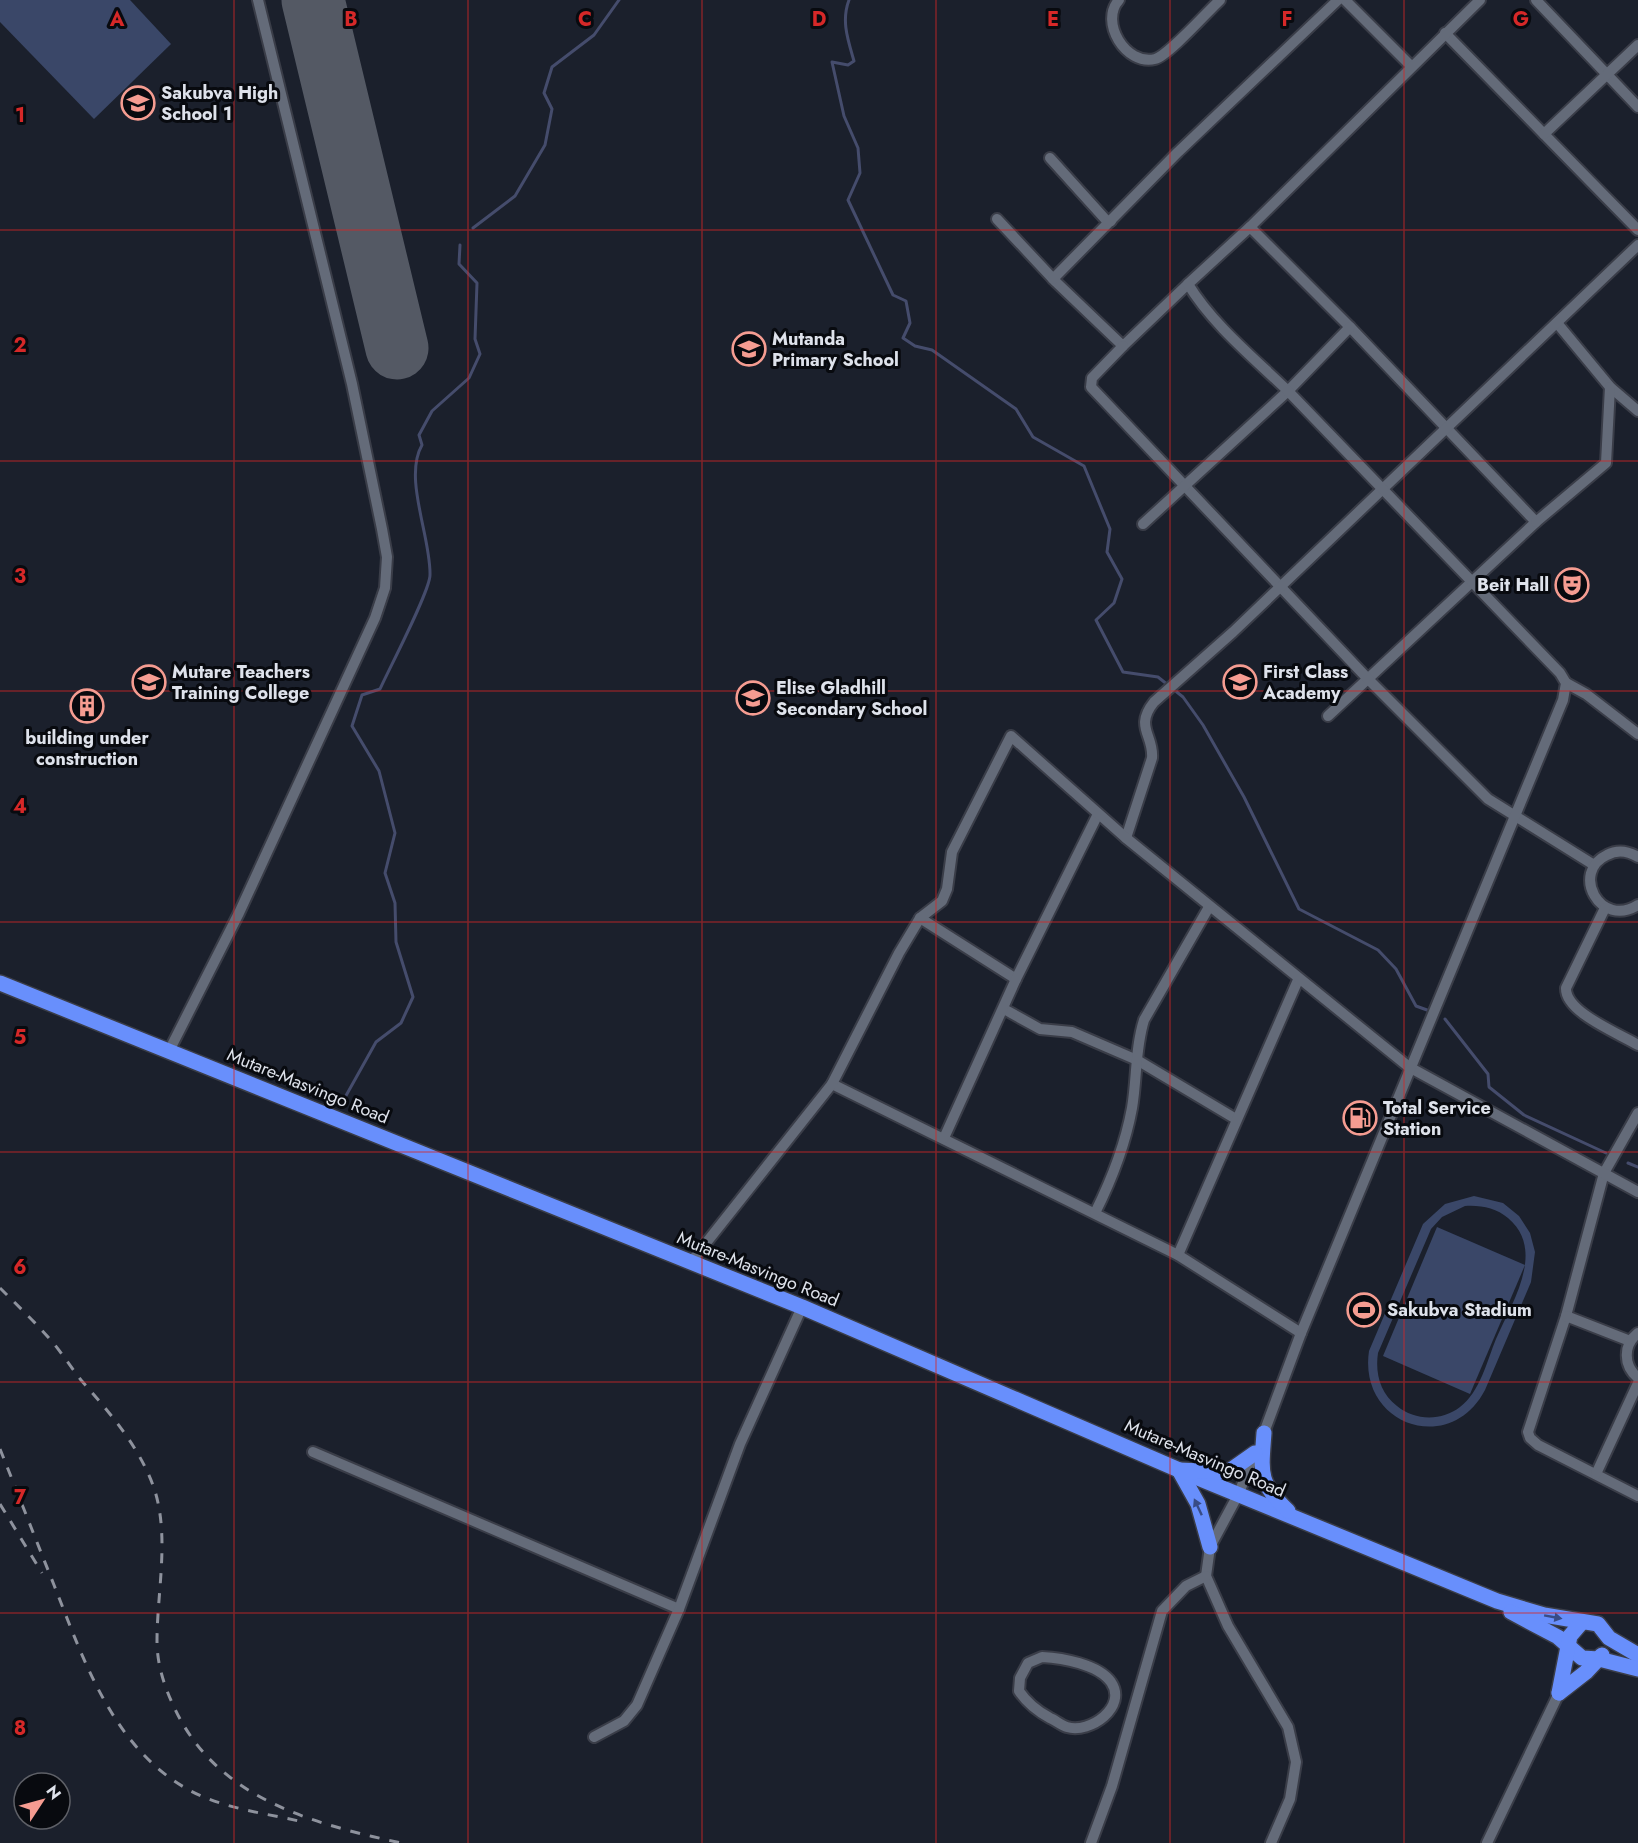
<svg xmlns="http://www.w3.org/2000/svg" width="1638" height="1843" viewBox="0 0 1638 1843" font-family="Jost,sans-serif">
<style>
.pitch{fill:#3a4768;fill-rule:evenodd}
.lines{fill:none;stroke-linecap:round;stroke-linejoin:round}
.stream{stroke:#454c6c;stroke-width:3}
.runway{stroke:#545964;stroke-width:63}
.minor-casing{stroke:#3a3d48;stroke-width:14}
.highway-casing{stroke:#3a3d48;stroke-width:18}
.minor{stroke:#646b79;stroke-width:10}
.highway{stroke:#688ffc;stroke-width:15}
.rail{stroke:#8e929d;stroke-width:3;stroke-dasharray:10 10;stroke-linecap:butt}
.oneway{fill:#384c86}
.grid{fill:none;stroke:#d62828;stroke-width:1.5;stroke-opacity:0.55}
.labels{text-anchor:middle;stroke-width:6;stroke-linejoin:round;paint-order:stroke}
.poi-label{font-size:18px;font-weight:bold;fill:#dee2eb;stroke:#080a0f;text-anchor:start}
.street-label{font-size:18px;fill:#dee2eb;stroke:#080a0f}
.grid-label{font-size:20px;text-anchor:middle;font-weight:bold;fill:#d62828;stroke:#080a0f;stroke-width:6;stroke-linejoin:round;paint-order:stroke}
</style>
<rect width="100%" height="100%" fill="#1b202c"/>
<g class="pitch">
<path d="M0,0H130L171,44L94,119L0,22Z"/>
<path d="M1474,1196L1503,1203L1519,1216L1530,1233L1535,1252L1531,1282L1485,1390C1450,1457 1358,1425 1369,1351L1423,1224L1445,1204ZM1465,1206C1481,1205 1496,1208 1508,1218C1547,1251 1511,1304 1496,1339C1487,1361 1480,1392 1460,1407C1442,1421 1415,1421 1397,1406C1380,1393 1375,1373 1378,1353L1431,1229L1442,1217Z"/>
<path d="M1437,1227L1525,1265L1470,1394L1383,1356Z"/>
</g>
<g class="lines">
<g class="stream">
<path d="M849,0C841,21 848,40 854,61L848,65L832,62L844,116L858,148L860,173L848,200L893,295L906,301L910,323L903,338L915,346L932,350L1016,409L1033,437L1084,466L1110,529L1107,552L1122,579L1114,603L1096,620L1123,672L1158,677L1168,685"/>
<path d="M473,228L515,196L545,145L552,109L544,93L552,67L594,35L619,0"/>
<path d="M1173,689L1183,697L1203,725L1244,797L1299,909L1378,950L1396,969L1416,1006L1427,1010"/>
<path d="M1445,1019L1488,1074L1489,1087L1524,1115L1606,1153"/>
<path d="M343,1101L376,1042L401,1023L413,997L396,942L395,903L385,873L395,833L379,771L352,726L362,695L380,689C389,669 430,591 430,575C431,537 403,478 422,445L419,435L432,411L469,378L480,354L475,339L477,283L459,264L460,245"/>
<path d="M1628,1163L1638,1167"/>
</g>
<path class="runway" d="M313,0L397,348"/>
<g class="minor-casing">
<g id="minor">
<path d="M1119,0C1099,22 1126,66 1155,59C1168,56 1208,11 1220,0"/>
<path d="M1345,0L1411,66"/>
<path d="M1536,0L1638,107"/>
<path d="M1445,33L1638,230"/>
<path d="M1544,134L1638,45"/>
<path d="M1050,158L1106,220L1111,221"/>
<path d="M997,219L1056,282L1123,346L1188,284"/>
<path d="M1250,227L1350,327L1536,522L1328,716"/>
<path d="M1053,279L1178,152L1338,0"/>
<path d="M1557,323L1610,387L1638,411"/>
<path d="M1123,346L1092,378L1091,387L1368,679L1488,799L1594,865"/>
<path d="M1536,522L1606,463L1610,387"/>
<path d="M1143,524L1288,391L1350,327"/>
<path d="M1566,683L1586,694L1638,734"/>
<path d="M1126,838L1152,758C1154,735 1134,727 1154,702L1233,632L1638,245"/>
<path d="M1638,857C1628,851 1618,849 1607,855C1570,872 1600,929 1638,905"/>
<path d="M1605,908L1566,988C1565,1012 1618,1033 1638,1045"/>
<path d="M920,918L1016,979"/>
<path d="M1004,1009L1040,1029L1072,1032L1137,1060L1236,1119"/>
<path d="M169,1051L239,913L375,618L385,588L387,557L382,529L352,384L258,0"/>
<path d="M832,1084L1178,1255L1301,1333"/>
<path d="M1638,1113L1604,1173L1566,1316L1528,1432L1530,1438L1538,1445L1638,1496"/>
<path d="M944,1138L1016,979L1098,814"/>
<path d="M1095,1213C1112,1179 1125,1146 1132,1108C1137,1079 1135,1049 1144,1020L1209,907"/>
<path d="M1178,1255L1298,980"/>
<path d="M691,1262L832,1084L899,953L920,918L942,901L947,889L952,852L1011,736L1126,838L1409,1067L1638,1192"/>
<path d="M1566,1316L1630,1341"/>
<path d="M1638,1333C1623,1345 1623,1365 1638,1378"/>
<path d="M1262,1438L1301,1333L1563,700L1566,683L1560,673L1288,391C1254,358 1213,325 1188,284L1250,227L1480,0"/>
<path d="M313,1452L679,1609"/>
<path d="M1255,1452L1239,1493L1210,1547L1206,1576L1228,1626L1288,1727L1296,1762L1290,1799L1271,1843"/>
<path d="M1596,1474L1638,1383"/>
<path d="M1042,1657C1062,1658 1098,1664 1111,1682C1128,1707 1090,1734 1067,1727C1061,1725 1055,1720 1050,1718C1037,1711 1027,1703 1019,1691L1020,1678L1028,1663Z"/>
<path d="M594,1737L624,1721L637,1705L679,1609L740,1444L802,1307"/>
<path d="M1091,1843L1112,1786L1162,1611L1186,1586L1206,1576"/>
<path d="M1487,1843L1559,1693"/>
</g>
</g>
<g class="highway-casing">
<g id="highway">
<path d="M0,983L802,1307L1186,1473L1497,1601L1544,1615L1598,1624L1609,1638L1638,1655"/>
<path d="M1264,1433C1261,1474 1258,1482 1288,1511"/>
<path d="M1210,1547L1198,1504L1179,1470L1228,1472L1255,1453"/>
<path d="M1511,1612L1558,1637L1582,1658L1599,1659L1638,1669"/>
<path d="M1559,1693L1570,1636L1582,1622"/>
<path d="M1559,1693L1586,1672L1602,1655"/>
</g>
</g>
<use href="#minor" class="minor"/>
<use href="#highway" class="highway"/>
<g class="rail">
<path d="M0,1288C16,1304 33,1320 48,1337C60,1350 70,1366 81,1380C110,1413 139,1446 154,1488C170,1536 157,1592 157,1641C157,1664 164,1686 174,1707C216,1798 310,1823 401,1843"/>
<path d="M0,1449C18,1494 36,1540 54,1585C84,1661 113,1748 189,1790C222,1808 263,1813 299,1821"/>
<path d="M0,1504L42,1573"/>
</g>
</g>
<defs><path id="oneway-solid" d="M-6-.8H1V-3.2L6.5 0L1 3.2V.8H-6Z" transform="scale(1.5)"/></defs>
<g class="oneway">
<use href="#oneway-solid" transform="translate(1198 1507) rotate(-115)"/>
<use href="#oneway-solid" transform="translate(1553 1617) rotate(10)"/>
</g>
<path class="grid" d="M234,0V1843M468,0V1843M702,0V1843M936,0V1843M1170,0V1843M1404,0V1843M0,230H1638M0,461H1638M0,691H1638M0,922H1638M0,1152H1638M0,1382H1638M0,1613H1638"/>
<defs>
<g id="school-ring" transform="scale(1.725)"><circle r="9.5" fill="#080a0f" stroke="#f59c91" stroke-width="1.5"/><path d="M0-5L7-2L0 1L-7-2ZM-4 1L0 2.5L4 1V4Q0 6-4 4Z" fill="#f59c91"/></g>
<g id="theatre-ring" transform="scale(1.725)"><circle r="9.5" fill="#080a0f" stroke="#f59c91" stroke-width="1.5"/><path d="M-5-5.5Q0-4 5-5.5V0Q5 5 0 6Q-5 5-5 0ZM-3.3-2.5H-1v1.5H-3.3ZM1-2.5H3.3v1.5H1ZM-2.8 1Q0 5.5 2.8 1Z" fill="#f59c91"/></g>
<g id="university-ring" transform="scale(1.725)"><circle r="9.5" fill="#080a0f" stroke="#f59c91" stroke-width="1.5"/><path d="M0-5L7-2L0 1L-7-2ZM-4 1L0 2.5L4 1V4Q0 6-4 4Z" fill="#f59c91"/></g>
<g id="building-ring" transform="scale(1.725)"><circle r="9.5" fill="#080a0f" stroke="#f59c91" stroke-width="1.5"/><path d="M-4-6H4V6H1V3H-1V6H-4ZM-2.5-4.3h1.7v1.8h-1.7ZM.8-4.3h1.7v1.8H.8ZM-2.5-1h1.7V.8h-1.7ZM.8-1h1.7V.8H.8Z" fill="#f59c91"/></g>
<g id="fuel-ring" transform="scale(1.725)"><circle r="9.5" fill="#080a0f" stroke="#f59c91" stroke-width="1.5"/><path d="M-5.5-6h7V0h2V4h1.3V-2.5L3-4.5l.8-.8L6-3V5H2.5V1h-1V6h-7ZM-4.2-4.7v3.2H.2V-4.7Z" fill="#f59c91"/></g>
<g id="stadium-ring" transform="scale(1.725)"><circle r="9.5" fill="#080a0f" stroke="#f59c91" stroke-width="1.5"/><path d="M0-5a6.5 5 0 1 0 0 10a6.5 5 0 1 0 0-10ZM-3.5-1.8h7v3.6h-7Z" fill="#f59c91"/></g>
</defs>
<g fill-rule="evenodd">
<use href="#school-ring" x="138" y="103"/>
<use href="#school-ring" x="749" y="349"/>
<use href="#theatre-ring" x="1572" y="585"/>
<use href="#university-ring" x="149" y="682"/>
<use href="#school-ring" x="1240" y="682"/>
<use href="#school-ring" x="753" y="698"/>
<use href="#building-ring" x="87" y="706"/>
<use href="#fuel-ring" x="1360" y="1118"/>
<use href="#stadium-ring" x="1364" y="1310"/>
</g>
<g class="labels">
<g class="poi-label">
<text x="161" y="99">Sakubva High<tspan x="161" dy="21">School 1</tspan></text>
<text x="772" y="345">Mutanda<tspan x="772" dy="21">Primary School</tspan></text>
<text x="1549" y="591" text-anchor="end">Beit Hall</text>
<text x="172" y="678">Mutare Teachers<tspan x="172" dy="21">Training College</tspan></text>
<text x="1263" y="678">First Class<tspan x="1263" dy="21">Academy</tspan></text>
<text x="776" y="694">Elise Gladhill<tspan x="776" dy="21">Secondary School</tspan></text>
<text x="87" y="744" text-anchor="middle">building under<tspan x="87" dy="21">construction</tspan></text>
<text x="1383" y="1114">Total Service<tspan x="1383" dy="21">Station</tspan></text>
<text x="1387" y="1316">Sakubva Stadium</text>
</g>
<g class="street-label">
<text transform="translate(308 1086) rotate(22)" y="6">Mutare-Masvingo Road</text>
<text transform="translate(758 1269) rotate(22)" y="6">Mutare-Masvingo Road</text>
<text transform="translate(1205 1458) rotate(23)" y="6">Mutare-Masvingo Road</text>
</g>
</g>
<g class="grid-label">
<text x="117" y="26">A</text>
<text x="351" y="26">B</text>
<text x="585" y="26">C</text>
<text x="819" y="26">D</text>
<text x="1053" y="26">E</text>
<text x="1287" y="26">F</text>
<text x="1521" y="26">G</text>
<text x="20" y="122">1</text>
<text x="20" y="352">2</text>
<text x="20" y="583">3</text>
<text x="20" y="813">4</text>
<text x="20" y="1044">5</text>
<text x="20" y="1274">6</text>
<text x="20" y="1504">7</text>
<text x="20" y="1735">8</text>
</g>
<g transform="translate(42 1801) rotate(54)"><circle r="28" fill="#080a0f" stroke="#5e6067" stroke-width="1.5"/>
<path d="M0-4.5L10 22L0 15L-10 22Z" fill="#f59c91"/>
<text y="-9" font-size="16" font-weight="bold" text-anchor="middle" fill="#dee2eb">N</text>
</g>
</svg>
